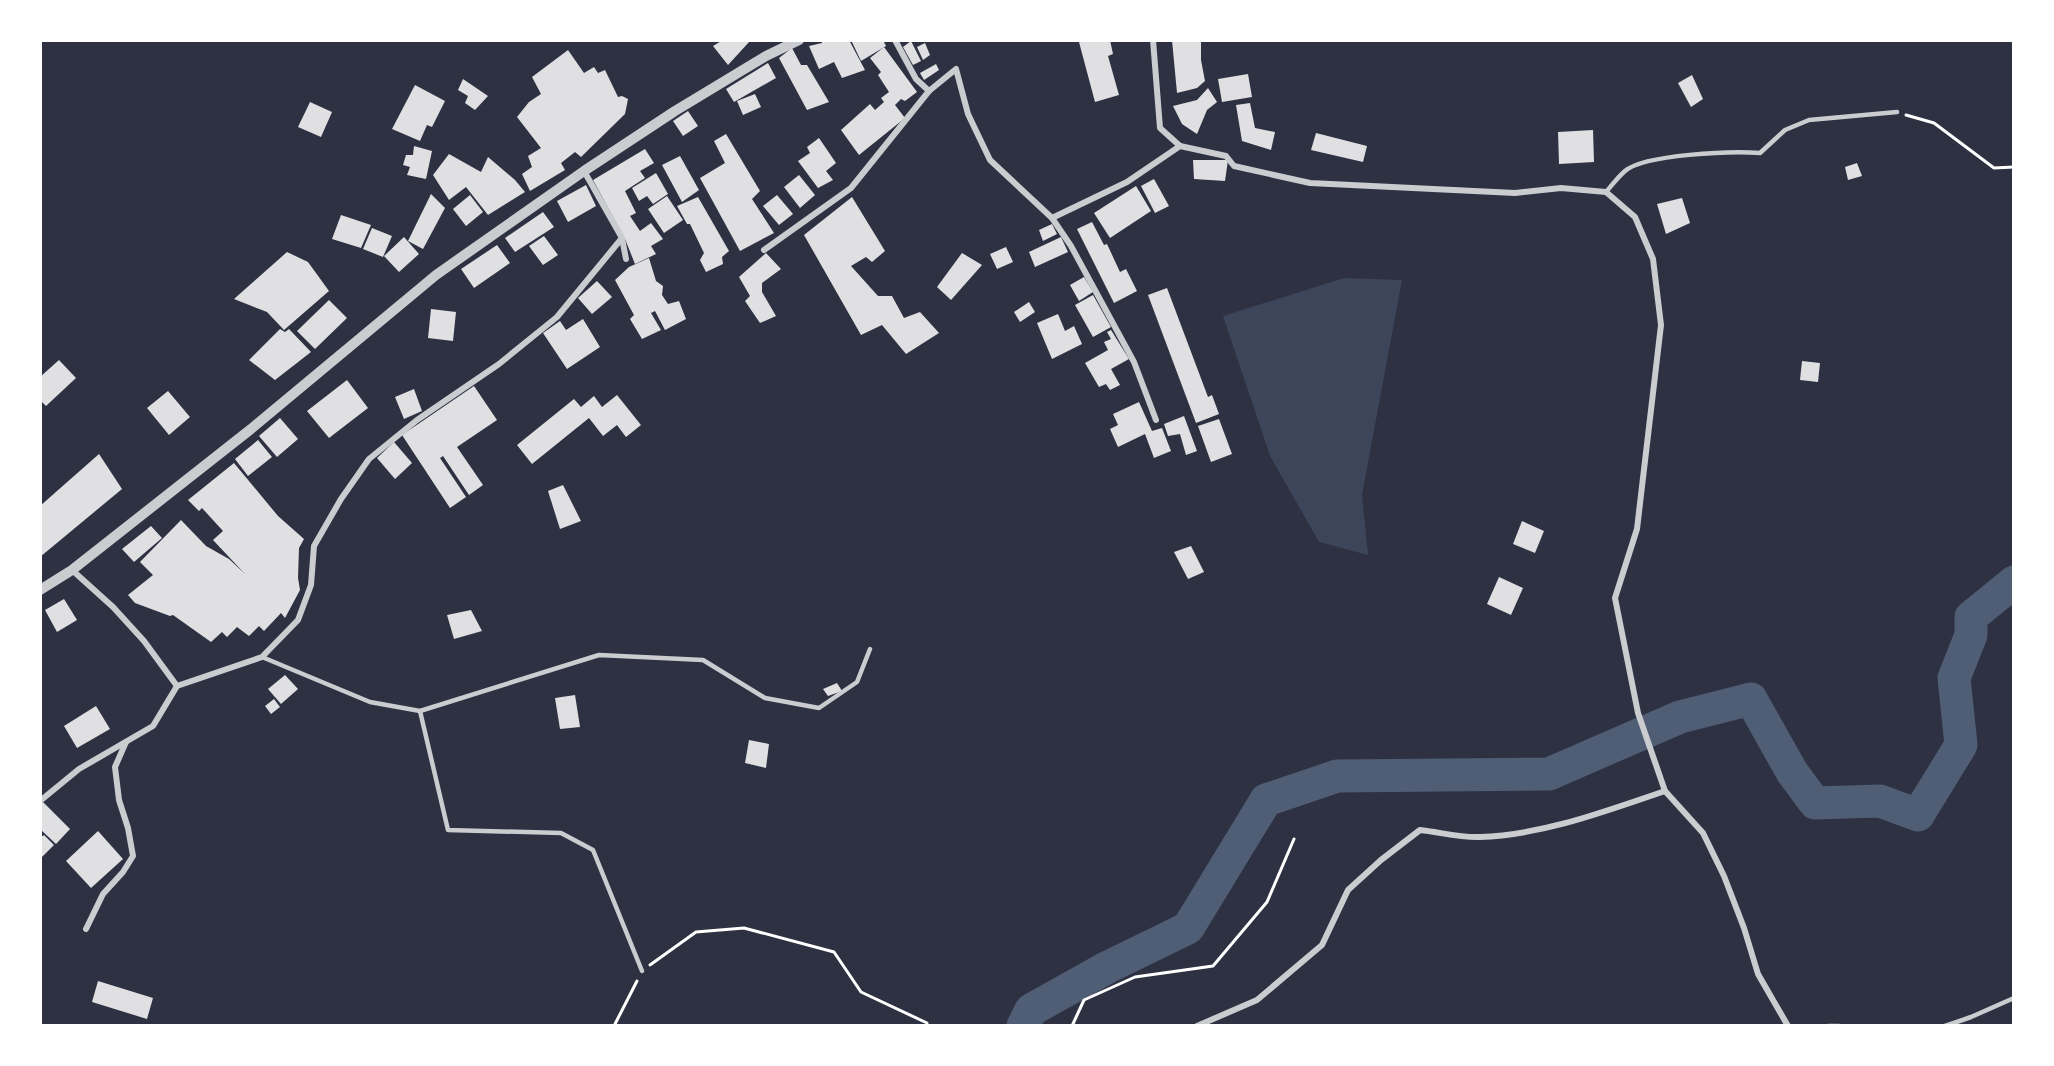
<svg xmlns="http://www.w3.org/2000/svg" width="2054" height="1066" viewBox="0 0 2054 1066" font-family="Overpass,sans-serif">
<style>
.green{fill:#3c4559}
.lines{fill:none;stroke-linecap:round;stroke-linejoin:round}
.river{stroke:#4f5d75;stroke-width:33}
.building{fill:#e0e0e3}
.path{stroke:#fff;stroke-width:3}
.service{stroke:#caccd0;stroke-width:4.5}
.minor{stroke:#caccd0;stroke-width:6}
.tertiary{stroke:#caccd0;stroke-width:10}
</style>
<rect width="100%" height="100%" fill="#2d3142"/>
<path class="green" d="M1344,278L1402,280L1362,495L1368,555L1319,542L1270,456L1223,316Z"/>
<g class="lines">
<path class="river" d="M1023,1026L1031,1010L1108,967L1188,928L1266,800L1337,776L1549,774L1680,717L1751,699L1792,772L1815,803L1880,801L1918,815L1961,745L1954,678L1971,635V617L2014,582"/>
</g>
<g class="building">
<path d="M723,40H749L750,41L728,65L713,46Z"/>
<path d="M822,40H849L865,70L842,78L834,62L819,69L809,46L822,43Z"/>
<path d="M851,40H883L886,46L861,61Z"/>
<path d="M1085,40H1110L1113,54L1108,56L1119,95L1095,102L1079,42Z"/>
<path d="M1172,40H1201V60L1205,81L1197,88L1177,93Z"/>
<path d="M911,41L921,61L913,65L903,47Z"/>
<path d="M925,43L930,55L923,60L917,47Z"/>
<path d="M884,47L917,92L905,101L901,99L895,105L905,118L859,155L841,130L870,104L875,110L884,102L881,98L889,92L878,75L881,72L870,58Z"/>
<path d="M792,48L801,65H807L829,102L807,110L779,58Z"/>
<path d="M568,50L584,73L594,67L598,73L605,70L618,97L622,96L628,99L625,114L581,157L575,152L561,163L565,170L530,191L522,174L532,167L528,156L541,148L517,117L529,102L541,94L532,77Z"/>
<path d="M768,63L776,78L734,102L726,89Z"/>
<path d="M936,64L939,70L924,80L920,73Z"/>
<path d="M1248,74L1252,97L1222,102L1218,79Z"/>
<path d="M1692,75L1703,99L1691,107L1678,83Z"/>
<path d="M463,79L488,96L475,110L465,103L468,96L458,90Z"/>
<path d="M415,85L445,101L432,127L427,125L420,141L392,129Z"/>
<path d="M1208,88L1217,102L1207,110L1197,134L1182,124L1173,106L1197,100Z"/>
<path d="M755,94L761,107L743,115L737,101Z"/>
<path d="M310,102L332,112L321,137L298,127Z"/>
<path d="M1250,103L1255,128L1275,132L1271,150L1242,141L1236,105Z"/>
<path d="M688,111L698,126L683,136L673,121Z"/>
<path d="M1593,130L1594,162L1559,164L1558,132Z"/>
<path d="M1316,133L1367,146L1363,162L1311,150Z"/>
<path d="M726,134L760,191L752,199L774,233L740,251L700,178L725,163L714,141Z"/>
<path d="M819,138L836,163L826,171L833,180L818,188L798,161L810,153L807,147Z"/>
<path d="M414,146L432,151L426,179L407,175L410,167L403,165L406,155H413Z"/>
<path d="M645,149L654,163L640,171L645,178L625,191L636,213L630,216L640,231L651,223L663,239L651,246L656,254L635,264L625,239L593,180Z"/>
<path d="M449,154L481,172L488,157L515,180L525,192L488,215L466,187L449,200L433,175Z"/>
<path d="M680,156L699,190L682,202L662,165Z"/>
<path d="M1193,160H1228L1225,181L1194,179Z"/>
<path d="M1857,163L1862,176L1848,180L1845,167Z"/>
<path d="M656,173L668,194L653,204L647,196L639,201L632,188Z"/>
<path d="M799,175L815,195L800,208L784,187Z"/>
<path d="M1154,179L1169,206L1155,213L1141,186Z"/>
<path d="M586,185L596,206L568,222L557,201Z"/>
<path d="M1136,186L1151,211L1110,238L1094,213Z"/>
<path d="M431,194L445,208L423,249L408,241Z"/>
<path d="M470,195L483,212L466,226L453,209Z"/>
<path d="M777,195L793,214L779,225L763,206Z"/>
<path d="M667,196L683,220L664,233L648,209Z"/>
<path d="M698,197L729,251L722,257L723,264L706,272L700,260L704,253L690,224H687L677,206Z"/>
<path d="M852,197L885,251L872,262L866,257L851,266L878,296H892L904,318L920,312L939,333L906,354L882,325L861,335L804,235Z"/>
<path d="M1682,198L1690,223L1666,234L1657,204Z"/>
<path d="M543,212L554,227L515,252L505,238Z"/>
<path d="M341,215L371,225L361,248L332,239Z"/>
<path d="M1092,222L1104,245L1107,244L1120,272L1126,269L1137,291L1114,303L1077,229Z"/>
<path d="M1052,224L1057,234L1043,241L1039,230Z"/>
<path d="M372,228L392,236L383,257L363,249Z"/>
<path d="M544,236L558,255L543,265L529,246Z"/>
<path d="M404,237L419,254L399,272L384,256Z"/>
<path d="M1061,237L1068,252L1035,267L1029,252Z"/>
<path d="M497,245L510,263L474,288L461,269Z"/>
<path d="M1006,247L1013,262L997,269L990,254Z"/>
<path d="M287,252L308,262L329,291L284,330L267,312L234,299Z"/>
<path d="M766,253L781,269L762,283V292L776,316L760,323L745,301L750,296L739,277Z"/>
<path d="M962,253L982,265L951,300L937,287Z"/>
<path d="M649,258L656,281L663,286L662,295L668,304L679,301L686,319L665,330L655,311L651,313L661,330L642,339L630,319L634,315L615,280L629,267Z"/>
<path d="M1084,277L1093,292L1079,301L1070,285Z"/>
<path d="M597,281L612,297L592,314L578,298Z"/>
<path d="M1167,288L1208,397L1212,395L1219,414L1196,423L1148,295Z"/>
<path d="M1093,295L1111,327L1093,337L1075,305Z"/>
<path d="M329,300L347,318L315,349L297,331Z"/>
<path d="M1029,302L1035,312L1020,322L1014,312Z"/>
<path d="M431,309L456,312L453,341L428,338Z"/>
<path d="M1058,314L1065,331L1074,326L1082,344L1052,359L1037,323Z"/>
<path d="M583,319L600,347L567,369L543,333L560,321L566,330Z"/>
<path d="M280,329L285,332L289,329L311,352L275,380L249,360Z"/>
<path d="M1111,330L1129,359L1111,369L1120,385L1110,390L1106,384L1099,387L1085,363L1108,350L1104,342L1111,339L1107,332Z"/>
<path d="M59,360L76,378L46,406L40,400V377Z"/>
<path d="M1802,361L1820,363L1818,382L1800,380Z"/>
<path d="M347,380L368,408L329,438L307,411Z"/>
<path d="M474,386L497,420L457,447L483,485L469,495L443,456L440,458L466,497L450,508L402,435Z"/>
<path d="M414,389L422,411L404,419L395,397Z"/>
<path d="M168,391L190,417L169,435L147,408Z"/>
<path d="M617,395L641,425L626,437L617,425L603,436L589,418L532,464L517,445L574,399L581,407L594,396L602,407Z"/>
<path d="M1139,402L1152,431L1162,428L1171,451L1154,458L1145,434L1118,447L1110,429L1118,425L1113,414Z"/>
<path d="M1184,416L1197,451L1186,455L1180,434L1168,436L1164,424Z"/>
<path d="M280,418L298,439L277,457L259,436Z"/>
<path d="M1219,419L1232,454L1211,462L1198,426Z"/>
<path d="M258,440L272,457L248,476L235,459Z"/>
<path d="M394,442L412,463L395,479L377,458Z"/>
<path d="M99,454L122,489L40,557V506Z"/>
<path d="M234,463L278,516L304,539L299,548L298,578L300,590L285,618L281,613L264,631L259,626L249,636L237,627L227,637L222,632L211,642L173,615L170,616L135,603L128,595L153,575L140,562L181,520L206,546L229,559L245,574L213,540L223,531L202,508L199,511L188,500Z"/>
<path d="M563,485L581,521L560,529L548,491Z"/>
<path d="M1522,521L1544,531L1535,553L1513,544Z"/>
<path d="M151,526L162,538L134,562L122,549Z"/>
<path d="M1191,546L1204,572L1188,579L1174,552Z"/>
<path d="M1499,577L1523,588L1511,615L1487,604Z"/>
<path d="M64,599L77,620L57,632L45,610Z"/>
<path d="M471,610L482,631L454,639L447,615Z"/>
<path d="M285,675L298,689L281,704L268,689Z"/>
<path d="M837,683L842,691L828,696L823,689Z"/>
<path d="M575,695L580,727L560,729L555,698Z"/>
<path d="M274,699L280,707L271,714L265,706Z"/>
<path d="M96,706L110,729L77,748L64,726Z"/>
<path d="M749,740L769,744L766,768L745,763Z"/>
<path d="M43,802L70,829L56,844L40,829V805Z"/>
<path d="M98,831L123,859L91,888L66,861Z"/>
<path d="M44,835L54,845L40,859V838Z"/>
<path d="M98,981L153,998L147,1019L92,1002Z"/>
</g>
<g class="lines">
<g class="path">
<path d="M1906,115L1934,123L1994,168L2014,167"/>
<path d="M650,965L696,932L744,928L834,952L861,992L927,1023"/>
<path d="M614,1026L637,981"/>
<path d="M1072,1026L1084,1000L1135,977L1213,966L1267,902L1294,839"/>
</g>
<g class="service">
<path d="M1606,192C1612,185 1618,177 1625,171C1645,154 1732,151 1760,153L1785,130L1809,120L1897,112"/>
<path d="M262,657L370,702L420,711L599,655L703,660L765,698L819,708L857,682L870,649"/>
<path d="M420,711L448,830L561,833L593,850L642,971"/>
<path d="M1828,1026H1839"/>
<path d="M1945,1026L1971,1017L2014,998"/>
</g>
<g class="minor">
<path d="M895,40L916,79L929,91"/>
<path d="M1153,40L1160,128L1180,146L1226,156L1234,166L1310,183L1515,193L1561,188L1606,192L1635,217L1653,259L1661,325L1637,529L1615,598L1638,713L1665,791L1703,833L1724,876L1744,928L1758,974L1788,1026"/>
<path d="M584,171L622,238L626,259"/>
<path d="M1052,218L1127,182L1180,146"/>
<path d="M764,250L851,188L929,91L956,69L968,114L990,160L1052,218L1071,246L1134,362L1156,420"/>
<path d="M72,570L113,607L144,641L177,686"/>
<path d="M40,801L79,769L153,726L177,686L262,657L298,620L311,585L314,546L341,499L369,459L417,420L499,364L557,317L622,238"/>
<path d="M86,929L103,894L123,872L133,856L128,828L119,800L115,767L126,742"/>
<path d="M1197,1026L1257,1000L1322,945L1348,890L1381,860L1420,830C1439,832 1461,838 1480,837C1543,835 1606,811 1665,791"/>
</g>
<path class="tertiary" d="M40,590L72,570L251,429L436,275L584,171L675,111L766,56L799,40"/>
</g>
<rect width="2054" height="1066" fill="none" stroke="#ffffff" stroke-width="84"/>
</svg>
